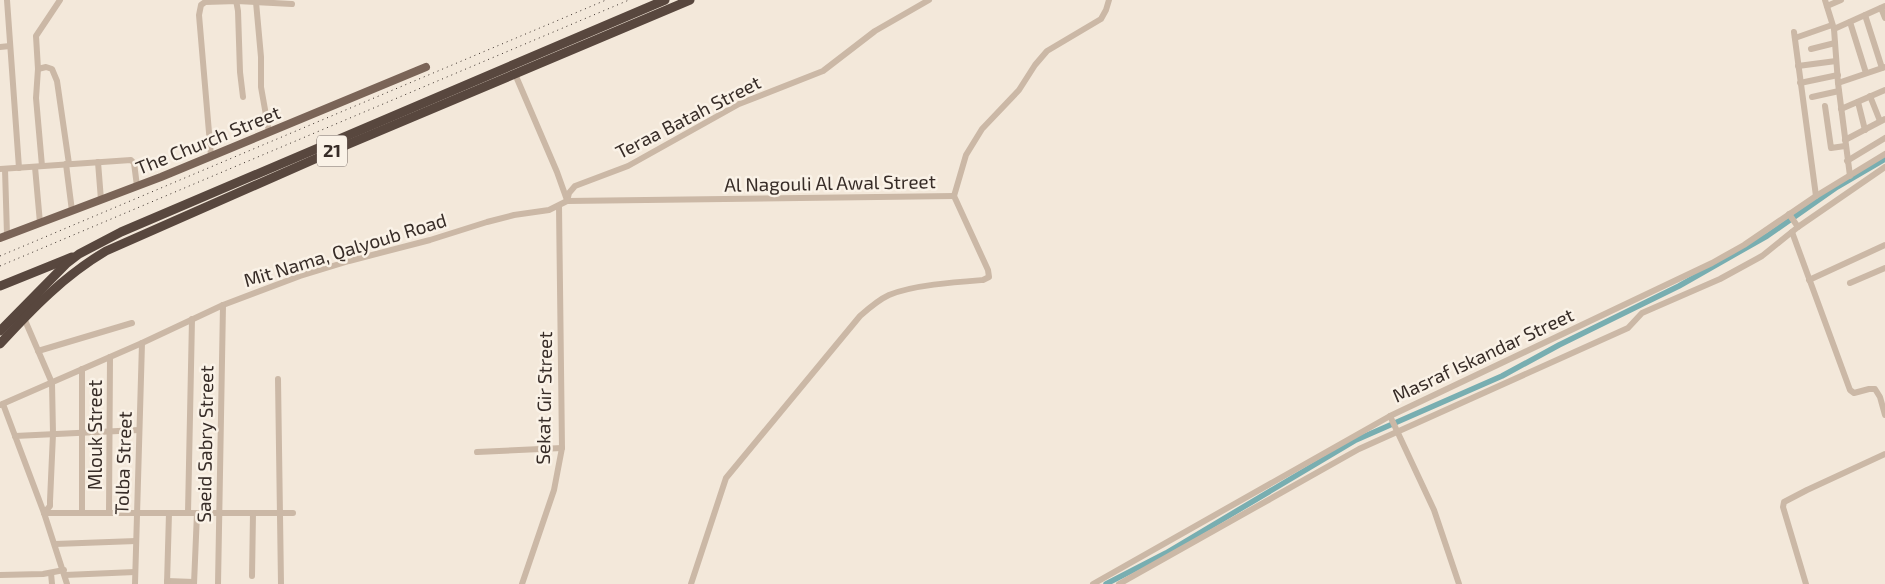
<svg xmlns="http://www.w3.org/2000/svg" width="1885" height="584" viewBox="0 0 1885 584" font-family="'Exo 2',sans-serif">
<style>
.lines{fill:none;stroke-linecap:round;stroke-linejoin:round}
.canal{stroke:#78aeb1;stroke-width:5.5}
.minor{stroke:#cbb8a6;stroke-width:6}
.major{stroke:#7a6457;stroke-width:8}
.highway{stroke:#58473e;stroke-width:9}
.rail{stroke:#372c27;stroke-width:1;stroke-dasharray:1 4;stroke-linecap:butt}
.labels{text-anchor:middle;stroke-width:5;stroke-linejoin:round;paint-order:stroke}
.shield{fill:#faf2e7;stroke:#726761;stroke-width:1}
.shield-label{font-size:18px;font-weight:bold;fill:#372c27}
.street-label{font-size:19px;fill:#372c27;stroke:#faf2e7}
</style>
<rect width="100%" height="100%" fill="#f3e8da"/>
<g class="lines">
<path class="canal" d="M1106,584L1166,553L1356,440L1502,376L1559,345L1679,286L1767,236L1837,187L1885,159"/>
<g class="minor">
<path d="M7,0L19,168"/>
<path d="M236,0L238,11L240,72L243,97"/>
<path d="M1825,0L1834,29L1838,83L1850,176"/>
<path d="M256,2L261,57V87L269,132"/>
<path d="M1827,6L1841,0"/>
<path d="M1881,8L1885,18"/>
<path d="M1865,15L1882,68"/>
<path d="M1850,22L1866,73"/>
<path d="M1834,29L1885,6"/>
<path d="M1794,32L1816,196"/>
<path d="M1795,38L1832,25"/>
<path d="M0,47L10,46"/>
<path d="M1811,49L1835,43"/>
<path d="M1798,66L1836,61"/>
<path d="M38,69L46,67L52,69L57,81L69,164"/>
<path d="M515,74L557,172L567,200"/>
<path d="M1800,83L1838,75"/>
<path d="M1838,83L1885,67"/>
<path d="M1870,96L1880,121"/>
<path d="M1812,97L1839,91"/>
<path d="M1858,102L1865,130"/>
<path d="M1825,106L1831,148L1845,146"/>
<path d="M1841,109L1885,90"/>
<path d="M1845,140L1885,119"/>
<path d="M211,156L199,15L201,5L205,2L237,1L292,4"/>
<path d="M1847,161L1885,138"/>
<path d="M98,162L101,200"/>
<path d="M66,164L72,211"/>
<path d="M42,166L36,98L38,69L36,36L60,0"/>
<path d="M35,167L40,223"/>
<path d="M0,169L131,160L134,163L137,186"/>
<path d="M5,169L7,235"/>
<path d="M954,196L966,155L982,129L1019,90L1035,65L1047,51L1101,19L1106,10L1109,0"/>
<path d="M567,201L569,193L575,186L628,166L739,104L823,71L875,31L929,0"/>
<path d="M567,201L954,196"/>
<path d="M1789,214L1798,227"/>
<path d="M1792,232L1850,390L1854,393L1869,389H1875L1880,397L1885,415"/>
<path d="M1809,280L1885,245"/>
<path d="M1850,283L1885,268"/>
<path d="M24,318L52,383L53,434L50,501V506L44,513"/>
<path d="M38,351L132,323"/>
<path d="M82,369V513"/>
<path d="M278,379L281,584"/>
<path d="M3,404L44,513L67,584"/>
<path d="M0,405L142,343L223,305L300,276L349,261L430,240L487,222L514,215L549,210L567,201"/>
<path d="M1390,416L1434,510L1459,584"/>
<path d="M15,436L139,430"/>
<path d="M477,452L562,448"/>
<path d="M44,513H293"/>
<path d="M109,513L110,357"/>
<path d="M188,513L192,319"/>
<path d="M55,544L136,541"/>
<path d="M51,573L52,584"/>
<path d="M0,575L43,574L64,570"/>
<path d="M65,575L135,572"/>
<path d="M252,576L253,513"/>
<path d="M167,581L194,582"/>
<path d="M135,584L142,343"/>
<path d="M167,584L169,513"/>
<path d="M194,584L197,513"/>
<path d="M218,584L223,305"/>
<path d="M522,584L554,490L562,448L559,206"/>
<path d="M691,584L726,478L860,316C869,308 878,300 889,295C913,285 956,282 983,280L989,277L988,270L954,196"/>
<path d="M1093,584L1390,416L1712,263L1744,245L1816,196L1885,154"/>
<path d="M1119,584L1359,449L1628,328L1642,313L1720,279L1762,256L1798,227L1885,167"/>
<path d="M1806,584L1783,507L1784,502L1807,490L1885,454"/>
</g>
<path class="major" d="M0,238L161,177L426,67"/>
<g class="highway">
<path d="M0,286L72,257"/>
<path d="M0,331L66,264L79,254L121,232L665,0"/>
<path d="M0,344C33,308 64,276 106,251L349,144L690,0"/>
</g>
<g class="rail">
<path d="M0,256L606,0"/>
<path d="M0,266L629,0"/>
</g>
</g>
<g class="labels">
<rect class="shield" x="317" y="135.5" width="30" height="31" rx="4"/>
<g class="shield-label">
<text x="332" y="157">21</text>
</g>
<g class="street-label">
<text transform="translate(688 117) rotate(-27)" y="7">Teraa Batah Street</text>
<text transform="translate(208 140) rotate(-22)" y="7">The Church Street</text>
<text transform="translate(830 183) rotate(-1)" y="7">Al Nagouli Al Awal Street</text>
<text transform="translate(345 250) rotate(-17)" y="7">Mit Nama, Qalyoub Road</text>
<text transform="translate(1483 355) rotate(-25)" y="7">Masraf Iskandar Street</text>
<text transform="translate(544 398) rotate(-89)" y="7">Sekat Gir Street</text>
<text transform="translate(95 435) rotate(-90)" y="7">Mlouk Street</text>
<text transform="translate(205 444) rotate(-89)" y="7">Saeid Sabry Street</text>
<text transform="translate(123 463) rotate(-88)" y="7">Tolba Street</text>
</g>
</g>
</svg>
